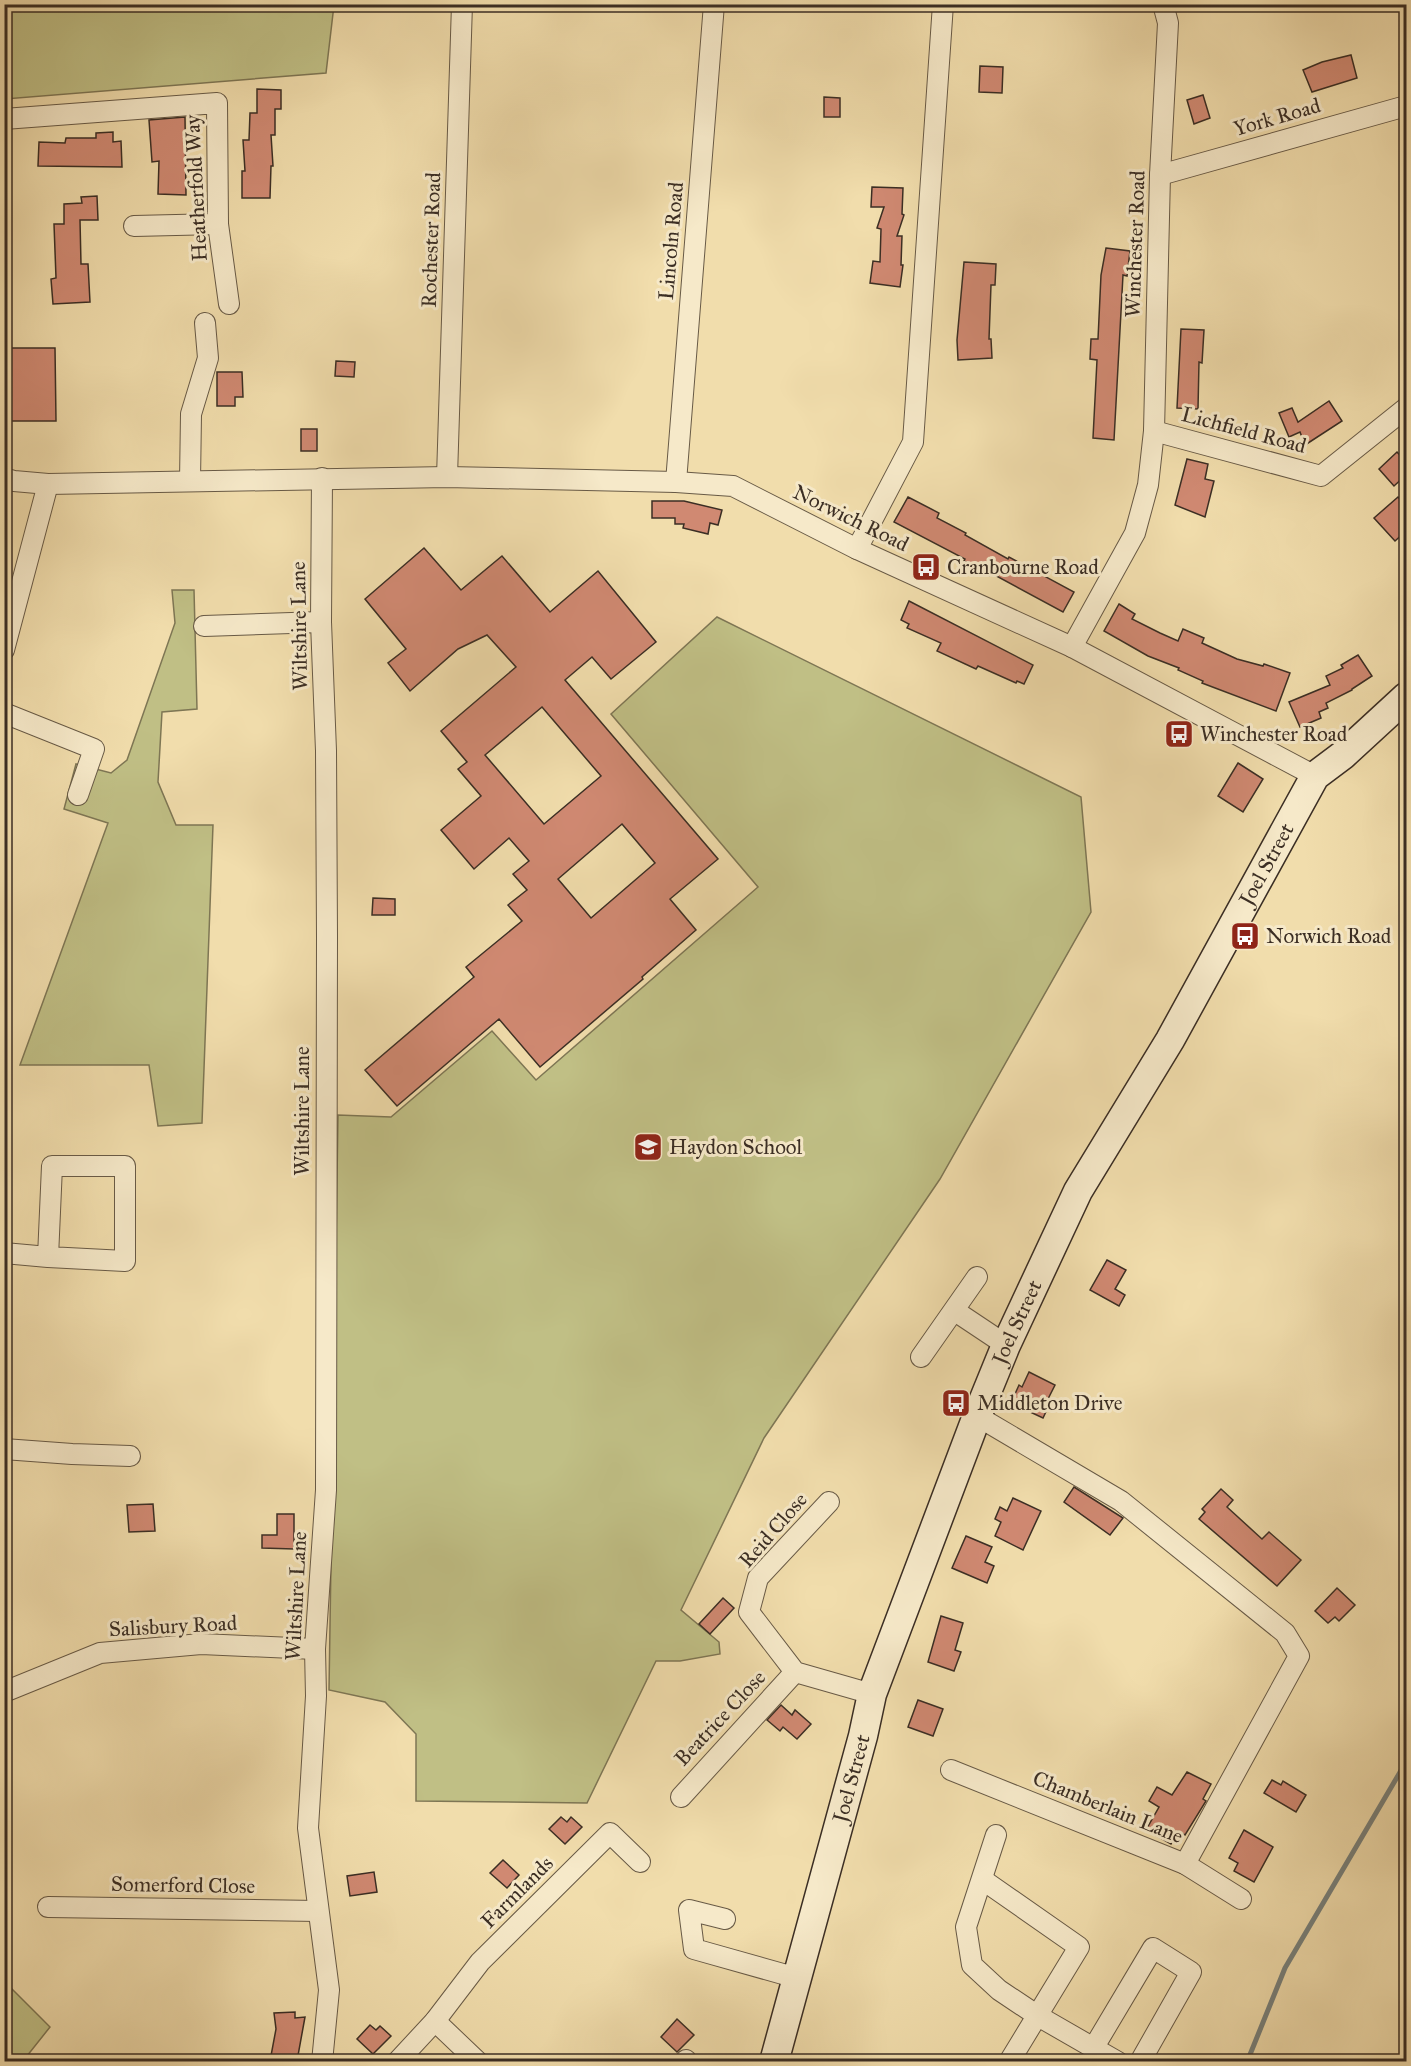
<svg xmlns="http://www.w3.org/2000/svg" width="1411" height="2066" viewBox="0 0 1411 2066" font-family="'IM FELL Great Primer',serif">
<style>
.green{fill:#c0bf85;stroke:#7e7654;stroke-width:1.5}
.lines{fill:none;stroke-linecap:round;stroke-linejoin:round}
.stream{stroke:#78817c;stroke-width:5}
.building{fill:#d08972;stroke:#3b2e24;stroke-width:1.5;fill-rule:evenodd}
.street-casing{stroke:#685a46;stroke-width:22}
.secondary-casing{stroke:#3b2e24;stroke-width:31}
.street{stroke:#f6e9c9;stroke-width:20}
.secondary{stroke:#f6e9c9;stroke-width:28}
.labels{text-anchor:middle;stroke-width:6;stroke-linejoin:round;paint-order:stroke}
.street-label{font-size:21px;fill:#3b2e24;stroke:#f6e9c9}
.poi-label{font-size:21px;fill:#3b2e24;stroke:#f6e9c9;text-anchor:start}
</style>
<rect width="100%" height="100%" fill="#f1ddac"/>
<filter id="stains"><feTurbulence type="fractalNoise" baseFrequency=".00333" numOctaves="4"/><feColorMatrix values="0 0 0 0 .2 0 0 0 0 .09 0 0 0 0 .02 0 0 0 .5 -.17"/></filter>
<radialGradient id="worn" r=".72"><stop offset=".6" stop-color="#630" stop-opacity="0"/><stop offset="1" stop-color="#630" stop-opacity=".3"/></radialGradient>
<g class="green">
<path d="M5,4H334V5L326,73L5,99Z"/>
<path d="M172,590H194L197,709L162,712L158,782L176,825H213L202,1123L158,1126L149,1065H20L108,823L64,809L76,764L111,773L127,760L175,623Z"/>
<path d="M717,617L1081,797L1091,912L940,1179L764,1438L681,1610L719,1642L720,1654L680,1661H656L587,1803L416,1801V1734L385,1702L329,1690L338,1115L391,1117L492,1031L536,1080L758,887L611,714Z"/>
<path d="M5,1982L50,2027L23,2061H5Z"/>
</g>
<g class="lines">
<path class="stream" d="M1247,2062L1285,1968L1406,1762"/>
</g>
<g class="building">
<path d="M1351,55L1357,78L1312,92L1303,70L1322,62Z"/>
<path d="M980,66L1003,67L1002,93L979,92Z"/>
<path d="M257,89L281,90V109H275V135H271L273,166H271L270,198H242V171H245L243,140H249L250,113H257Z"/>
<path d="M1203,95L1210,118L1194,124L1187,100Z"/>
<path d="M824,97L840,98V117H824Z"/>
<path d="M185,117L186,195L158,194L159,161L152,162L149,120Z"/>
<path d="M113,132V142L121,141L122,167L38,166L39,142L65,143L66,138H96V133Z"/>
<path d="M872,187L903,188L902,214L904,215L897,236H902L901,265H903L900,287L870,283L873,261L880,262L881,229L877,228L884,207H871Z"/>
<path d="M97,196L98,220H80L81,264H88L90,302L53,304L51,279L56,278L54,224H64V204L82,203L81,197Z"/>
<path d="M1106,248L1130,251L1127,276L1123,275L1114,440L1093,438L1097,360L1090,359L1091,339H1098L1101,275Z"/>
<path d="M964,262L996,264L995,285H991L989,339H991L992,358L958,360L957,340Z"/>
<path d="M1181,329L1204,330L1202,363L1199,362L1198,409L1177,408Z"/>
<path d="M4,348H55L56,421H4Z"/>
<path d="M336,361L355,362L354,377L335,376Z"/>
<path d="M217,372H242L243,397H235V406H217Z"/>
<path d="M1329,401L1342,421L1305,445L1300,432L1289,437L1279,413L1292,408L1298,422Z"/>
<rect x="301" y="429" width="16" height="22"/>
<path d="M1397,452L1407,463V474L1394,486L1379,469Z"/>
<path d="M1187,459L1208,464L1205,479L1214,481L1205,517L1175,505Z"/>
<path d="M908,497L939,513L937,518L966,533L965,535L1008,559L1009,557L1074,592L1063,612L991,573L989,576L964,561L965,559L894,522Z"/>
<path d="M1398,497L1407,507V521L1401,526L1406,531L1395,541L1374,518Z"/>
<path d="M652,501H684L722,510L718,525L710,523L708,534L683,528L684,524H675V518H652Z"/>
<path d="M424,548L461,590L502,556L550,612L598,571L656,642L611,679L592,657L565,680L718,859L670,899L696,930L642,977L643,979L540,1067L499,1019L397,1106L365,1070L474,977L466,967L522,921L508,905L527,890L513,874L529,861L509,838L474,869L441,830L481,796L458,769L467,762L441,731L516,667L487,635L458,649L410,691L388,663L406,649L365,599ZM542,707L601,776L544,824L485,755ZM622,824L655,863L591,918L558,879Z"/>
<path d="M909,601L1033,665L1024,684L1017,681L1016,683L978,666L976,669L937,651L941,643L907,628L909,624L901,620Z"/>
<path d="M1119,604L1135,614L1132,619L1160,633L1178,641L1183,629L1204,638L1202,643L1237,659L1263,666L1264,664L1290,673L1276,711L1202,683L1203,681L1178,670L1179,668L1148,656L1104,631Z"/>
<path d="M1358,655L1372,676L1352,689V690L1326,703L1328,708L1319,712L1321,718L1300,727L1289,702L1330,685L1326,676L1343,668L1341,665Z"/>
<path d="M1238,763L1263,779L1243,812L1218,796Z"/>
<path d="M373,898L395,899V915H372Z"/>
<path d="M1107,1260L1126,1270L1115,1289L1125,1295L1119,1306L1090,1290Z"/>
<path d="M1029,1372L1055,1385L1048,1399L1051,1401L1043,1418L1011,1403L1019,1385L1022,1387Z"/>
<path d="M1074,1487L1123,1518L1110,1535L1064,1502Z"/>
<path d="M1221,1489L1233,1500L1227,1507L1262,1539L1269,1532L1301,1560L1277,1586L1199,1519L1205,1512L1202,1509Z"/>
<path d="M1013,1498L1041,1511L1023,1550L995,1536L1001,1522L995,1519L1000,1507L1007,1511Z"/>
<path d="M153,1504L155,1531L129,1532L127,1505Z"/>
<path d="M277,1514H294V1549L262,1548V1535H277Z"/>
<path d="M966,1536L992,1547L985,1562L994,1566L987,1583L952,1568Z"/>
<path d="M1337,1588L1355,1605L1339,1621L1335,1617L1328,1623L1315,1611Z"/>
<path d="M723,1598L734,1608L710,1634L699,1624Z"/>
<path d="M941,1616L963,1623L955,1650L961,1652L954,1671L928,1662Z"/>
<path d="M918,1700L943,1709L933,1736L908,1727Z"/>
<path d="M781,1705L792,1715L795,1710L811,1724L797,1739L783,1727L780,1731L767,1720Z"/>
<path d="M1187,1772L1211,1784L1203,1799L1206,1801L1185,1835L1178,1831L1171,1844L1146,1830L1159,1807L1149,1801L1157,1787L1172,1795Z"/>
<path d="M1272,1780L1281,1785L1283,1781L1306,1795L1296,1812L1264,1793Z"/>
<path d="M561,1817L567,1822L571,1817L582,1827L565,1844L549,1829Z"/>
<path d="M1244,1830L1273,1847L1254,1882L1234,1871L1238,1863L1229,1858Z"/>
<path d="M503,1860L519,1875L507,1888L490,1873Z"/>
<path d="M374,1872L377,1892L350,1896L347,1876Z"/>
<path d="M295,2012V2018L305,2017L297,2061H270L276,2029L274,2013Z"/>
<path d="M677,2019L694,2035L677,2052L661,2037Z"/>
<path d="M370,2025L376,2030L380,2026L391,2036L373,2054L357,2039Z"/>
</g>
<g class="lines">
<g class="street-casing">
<g id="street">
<path d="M4,119L217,103L218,224L229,304"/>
<path d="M1160,175L1406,106"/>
<path d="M134,226L218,224"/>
<path d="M1154,431L1321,476L1406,408"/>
<path d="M447,477L462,4"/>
<path d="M4,478L14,481L48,484L447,477L676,482L733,486L857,549L1072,647L1315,776"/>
<path d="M190,481L191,414L208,358L205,323"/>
<path d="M676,482L714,4"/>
<path d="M857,549L913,442L943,4"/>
<path d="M204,626L321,622"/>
<path d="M1072,647L1135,533L1148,485L1154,431L1160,175L1168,23L1163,4"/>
<path d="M4,650L48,484"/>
<path d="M4,713L94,749L78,795"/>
<path d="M4,1253L48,1257L125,1261V1166H52L48,1257"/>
<path d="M955,1311L1006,1345"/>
<path d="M921,1357L977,1277"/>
<path d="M977,1416L1121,1501L1285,1633L1299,1656L1185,1864"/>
<path d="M4,1449L72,1454L130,1456"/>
<path d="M829,1502L758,1578L749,1612L795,1672L872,1694"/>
<path d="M4,1692L100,1653L201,1644L315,1649"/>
<path d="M951,1770L1185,1864L1241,1899"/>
<path d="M681,1797L795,1672"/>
<path d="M996,1835L966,1927L972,1965L999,1990L1038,2016L1118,2062"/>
<path d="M983,1880L1079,1947L1009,2062"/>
<path d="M48,1907L318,1911"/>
<path d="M725,1919L689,1910L694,1949L797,1978"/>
<path d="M435,2021L478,2062"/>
<path d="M1094,2047L1153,1948L1191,1972L1140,2062"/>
<path d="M322,2062L329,1990L308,1828L316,1696L315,1649L326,1490L327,937L326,751L321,622L322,478"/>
<path d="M397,2062L435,2021L480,1962L610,1833L640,1862"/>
<path d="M685,2062L686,2060"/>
</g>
</g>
<g class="secondary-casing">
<g id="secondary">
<path id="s1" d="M774,2062L863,1736L872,1694L977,1416L1006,1345L1078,1191L1170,1040L1315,776L1343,755L1406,697"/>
</g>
</g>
<use href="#street" class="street"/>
<use href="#secondary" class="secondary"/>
</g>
<defs>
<g id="bus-square" transform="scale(1.5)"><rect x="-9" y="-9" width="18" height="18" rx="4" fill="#8f2418" stroke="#f6e9c9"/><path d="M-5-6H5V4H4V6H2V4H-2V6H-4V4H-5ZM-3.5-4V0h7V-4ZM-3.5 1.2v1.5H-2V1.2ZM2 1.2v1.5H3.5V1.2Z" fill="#fff"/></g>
<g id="school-square" transform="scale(1.5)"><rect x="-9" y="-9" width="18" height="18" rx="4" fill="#8f2418" stroke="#f6e9c9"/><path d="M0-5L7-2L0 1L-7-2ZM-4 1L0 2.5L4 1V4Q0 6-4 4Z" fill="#fff"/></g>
</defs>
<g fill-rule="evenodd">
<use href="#bus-square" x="926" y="567"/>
<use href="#bus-square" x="1179" y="734"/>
<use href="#bus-square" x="1245" y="936"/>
<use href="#school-square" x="648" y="1147"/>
<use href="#bus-square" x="956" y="1403"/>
</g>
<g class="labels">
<g class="street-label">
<text transform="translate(1277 117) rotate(-16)" y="7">York Road</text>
<text transform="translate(196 188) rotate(-93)" y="7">Heatherfold Way</text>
<text transform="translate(431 240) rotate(-88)" y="7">Rochester Road</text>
<text transform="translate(671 241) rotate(-85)" y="7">Lincoln Road</text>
<text transform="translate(1135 244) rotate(-88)" y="7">Winchester Road</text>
<text transform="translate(1244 430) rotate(15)" y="7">Lichfield Road</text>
<text transform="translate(851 518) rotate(26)" y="7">Norwich Road</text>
<text transform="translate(299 626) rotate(-91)" y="7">Wiltshire Lane</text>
<text dy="7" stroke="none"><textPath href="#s1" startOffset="1302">Joel Street</textPath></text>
<text transform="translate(302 1111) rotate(-90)" y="7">Wiltshire Lane</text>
<text dy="7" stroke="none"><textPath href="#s1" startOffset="780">Joel Street</textPath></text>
<text transform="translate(773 1530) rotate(-49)" y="7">Reid Close</text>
<text transform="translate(296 1596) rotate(-87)" y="7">Wiltshire Lane</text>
<text transform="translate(173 1626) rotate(-3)" y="7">Salisbury Road</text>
<text transform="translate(720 1718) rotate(-47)" y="7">Beatrice Close</text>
<text dy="7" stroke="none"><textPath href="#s1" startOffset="294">Joel Street</textPath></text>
<text transform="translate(1108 1807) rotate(22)" y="7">Chamberlain Lane</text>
<text transform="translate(183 1885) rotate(1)" y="7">Somerford Close</text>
<text transform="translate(517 1892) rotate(-45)" y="7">Farmlands</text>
</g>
<g class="poi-label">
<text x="947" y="574">Cranbourne Road</text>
<text x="1200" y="741">Winchester Road</text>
<text x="1266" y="943">Norwich Road</text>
<text x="669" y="1154">Haydon School</text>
<text x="977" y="1410">Middleton Drive</text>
</g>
</g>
<rect width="1411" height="2066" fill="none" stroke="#f1ddac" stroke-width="24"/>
<rect x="6" y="6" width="1399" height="2054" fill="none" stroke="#3b2e24" stroke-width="3"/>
<rect x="12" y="12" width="1387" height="2042" fill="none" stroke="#3b2e24" stroke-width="1.5"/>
<rect width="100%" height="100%" filter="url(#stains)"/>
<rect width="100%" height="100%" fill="url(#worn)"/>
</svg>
